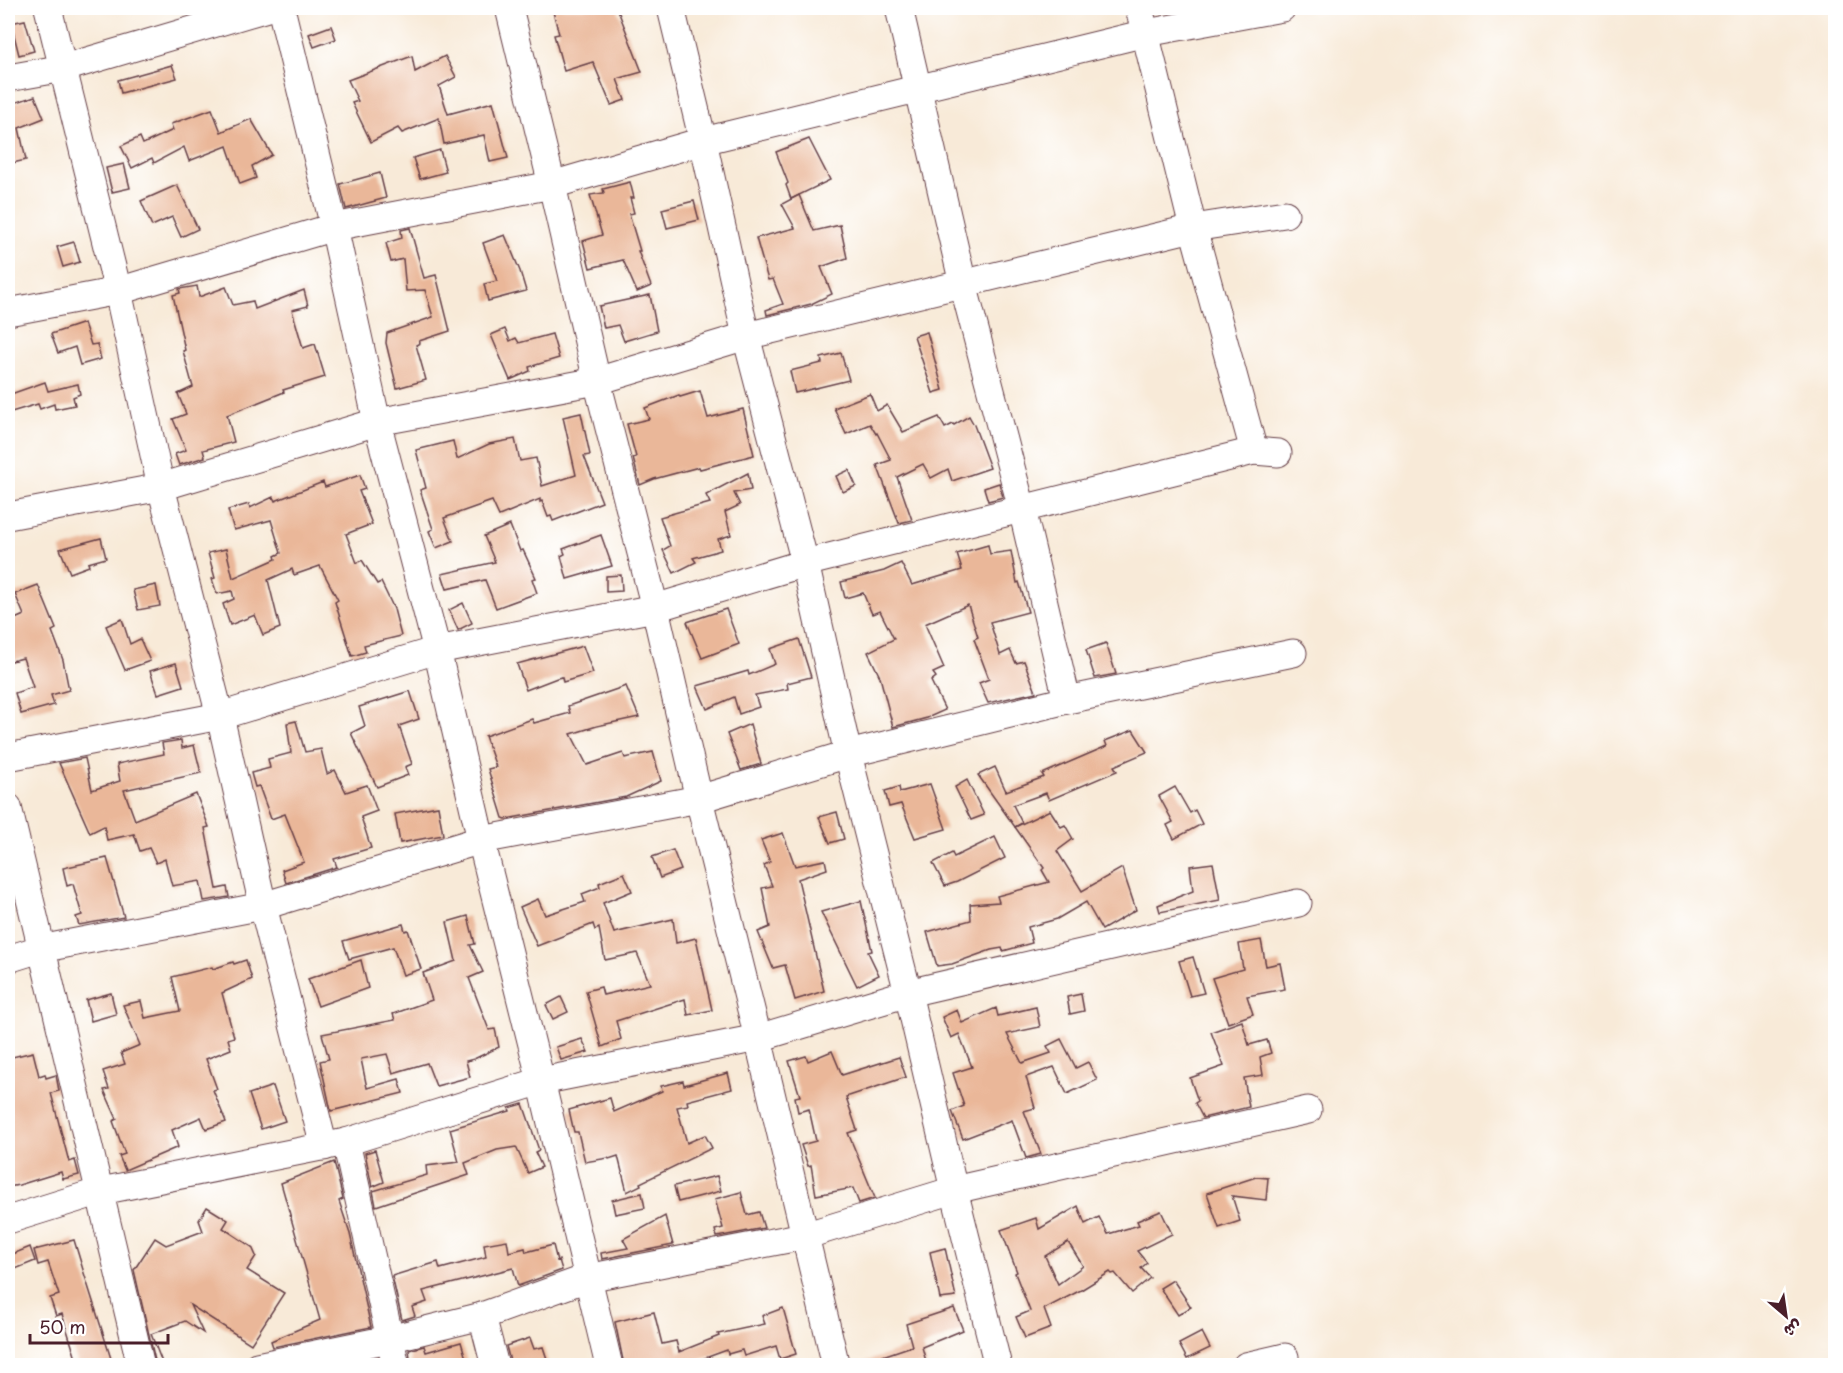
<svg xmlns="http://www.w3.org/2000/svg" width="1843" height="1373" viewBox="0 0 1843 1373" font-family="'Playpen Sans','Playpen Sans Arabic',sans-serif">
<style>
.building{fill:#eab799;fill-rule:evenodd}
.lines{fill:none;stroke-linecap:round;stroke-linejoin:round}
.minor-casing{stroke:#643d45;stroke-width:29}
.minor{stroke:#fff;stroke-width:27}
</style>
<rect width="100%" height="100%" fill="#fff"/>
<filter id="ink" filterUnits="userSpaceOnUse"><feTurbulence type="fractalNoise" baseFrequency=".0167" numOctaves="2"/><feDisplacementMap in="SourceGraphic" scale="12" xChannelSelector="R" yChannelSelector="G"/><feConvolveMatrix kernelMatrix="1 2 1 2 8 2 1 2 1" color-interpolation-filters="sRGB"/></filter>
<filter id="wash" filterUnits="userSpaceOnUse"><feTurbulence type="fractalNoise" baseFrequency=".008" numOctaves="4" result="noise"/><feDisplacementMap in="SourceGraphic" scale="24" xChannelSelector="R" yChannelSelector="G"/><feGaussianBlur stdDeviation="1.35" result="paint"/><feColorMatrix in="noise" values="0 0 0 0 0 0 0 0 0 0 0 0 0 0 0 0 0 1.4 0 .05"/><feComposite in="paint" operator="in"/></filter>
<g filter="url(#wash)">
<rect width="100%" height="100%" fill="#f8ead8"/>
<g id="blocks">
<g class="building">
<path d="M552,8H617L642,72L617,79L625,100L611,105L593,62L564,71L554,35L559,34Z"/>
<path d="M25,20L34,51L19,55L11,23Z"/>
<path d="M331,26L336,39L314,47L309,34Z"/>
<path d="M412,56L415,72L445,56L456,77L439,86L448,114L493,102L508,158L490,162L484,135L444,144L439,118L402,133L398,128L371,142L352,103L358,101L348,80Z"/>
<path d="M172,65L177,78L121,93L118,80Z"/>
<path d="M35,96L44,118L19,128L26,160L8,164V105Z"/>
<path d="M212,109L221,132L251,119L272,155L252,166L256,178L240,184L227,146L189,161L184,147L154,163L152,158L132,168L121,146L140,137L143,144L173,130L171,124Z"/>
<path d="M809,139L830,180L791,199L786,185L788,183L776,152Z"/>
<path d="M440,150L446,172L420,179L413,158Z"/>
<path d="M124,164L130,188L112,192L106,168Z"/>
<path d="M380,173L386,198L346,209L340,184Z"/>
<path d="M630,182L634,198H630L634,213L629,214L640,251H638L651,286L637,292L623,260L590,268L583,241L602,235L590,195L604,193L603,189Z"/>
<path d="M177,185L198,229L181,237L172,217L152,226L141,201Z"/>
<path d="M799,195L814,231L840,225L847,258L821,267L832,294L811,304L767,315L766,310L783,304L773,279L768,280L756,238L795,228L782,204Z"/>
<path d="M694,201L699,220L667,228L662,209Z"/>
<path d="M410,228L424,278L436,275L450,331L419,341L420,343L416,345L426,380L397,388L386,343L387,333L433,317L425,290L406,291L403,259L391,262L386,243L402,238L401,230Z"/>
<path d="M505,235L520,271L526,291L488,301L484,284L497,281L483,243Z"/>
<path d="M74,242L80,262L63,267L57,247Z"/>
<path d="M197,286L199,297L226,287L233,305L253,301L255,309L304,290L308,306L292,310L303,348L315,344L325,377L283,390L284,392L227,415L234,442L203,450L205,457L179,465L175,454L186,450L173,419L186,414L178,394L193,387L183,351L185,350L173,295L180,293L179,289Z"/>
<path d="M650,295L657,331L624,341L618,325L604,328L599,306Z"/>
<path d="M84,323L91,345L97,344L101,359L80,365L75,347L58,353L51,334Z"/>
<path d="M505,329L510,341L516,338L519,343L552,334L559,358L529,367L530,371L510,380L491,335Z"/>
<path d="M927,332L943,390L933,393L914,336Z"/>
<path d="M841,353L849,380L795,393L790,371L822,363L821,358Z"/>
<path d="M45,382L48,391L78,384L80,394L73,397L75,405L55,409L54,404L40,409L38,404L8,413V395Z"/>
<path d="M700,391L708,418L743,409L754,455L700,469L699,467L654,479L640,485L633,458L636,457L627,424L649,419L645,408L679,395L680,397Z"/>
<path d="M870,394L877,411L887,405L903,432L939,417L945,428L953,424L954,425L969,416L974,425L990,468L952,481L948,469L931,478L923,464L897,477L912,520L899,523L877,465L891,460L877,433L876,434L870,424L846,434L834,408Z"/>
<path d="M581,413L590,455L584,456L602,502L553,521L551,516L548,517L542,501L540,502V499L499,516L492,501L444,518L453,541L436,548L429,531L433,529L420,490L426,488L416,450L453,441L457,459L489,444L515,439L520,461L536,458L542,486L576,475L563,417Z"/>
<path d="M849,470L856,486L843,492L836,476Z"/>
<path d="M748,473L751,490L734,493L740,505L725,512L731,535L718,539L721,550L693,558L696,562L674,573L663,550L670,546L660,517L710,503L706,495Z"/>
<path d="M360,475L365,489L359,491L372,524L346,534L357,563L362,560L377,584L381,582L394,609L401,636L364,645L366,652L352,656L335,602L338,600L320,566L294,575L292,569L268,580L280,628L263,635L255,615L230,625L223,604L234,599L232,591L217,594L212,579L215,578L208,553L226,549L233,578L276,559L275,556L281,553L271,520L234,530L228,510L249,504L250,508L273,497L275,501L323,482L325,487Z"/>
<path d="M999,483L1003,497L988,501L984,488Z"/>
<path d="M510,525L520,551L523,550L536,578L532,579L537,593L496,608L485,580L447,589L442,574L495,562L484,536Z"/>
<path d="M601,535L612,566L567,579L561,556L565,554L563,549Z"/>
<path d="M101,538L106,558L88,563L89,566L70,573L60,549Z"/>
<path d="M988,545L990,554L1011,551L1017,583L1019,582L1028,612L990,622L1000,655L1010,650L1016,663L1024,661L1036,692L988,703L979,683L989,679L974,639L978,637L968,605L925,624L944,668L933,673L936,677L931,681L945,710L927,718L893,727L880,677L868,652L894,639L880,611L872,614L863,593L845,598L841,582L884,571L901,563L912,585L962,570L957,554Z"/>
<path d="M621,575L622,591L606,592V576Z"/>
<path d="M38,585L56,629L52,631L63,660L69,690L51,695L54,705L21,714L15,693L33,687L23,658L8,662V642L14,641L8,622L24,615L15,594Z"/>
<path d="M156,585L160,606L138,610L133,590Z"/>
<path d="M463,603L472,623L458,630L449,610Z"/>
<path d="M726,609L739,644L702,658L687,622Z"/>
<path d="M122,619L130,644L140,639L150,661L125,670L106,626Z"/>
<path d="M799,639L811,677L787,683L788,689L755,695L759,707L739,714L734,697L707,709L697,686L748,671L749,675L775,664L770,649Z"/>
<path d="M1106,643L1116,674L1095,678L1086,650Z"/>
<path d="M583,646L593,673L563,682L562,677L557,678L526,690L517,664Z"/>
<path d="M176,663L183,686L158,694L150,671Z"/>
<path d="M626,686L639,717L597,726L571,734L587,765L623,753L625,758L653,752L661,781L626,797L506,819L503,818L488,769L496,767L485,736L532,719L534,723L570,713L568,706Z"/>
<path d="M410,691L419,719L399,726L412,764L405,767L408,775L377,787L351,733L365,726L359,707Z"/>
<path d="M296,721L305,752L321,749L327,774L335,770L346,792L367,785L377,811L361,817L371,848L334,859L337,867L286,883L282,870L304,862L285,814L271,819L259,786L255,787L251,773L270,768L268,759L291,753L287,723Z"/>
<path d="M750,724L761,764L741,770L727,734Z"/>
<path d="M1133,730L1147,752L1114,766L1117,771L1049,800L1046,793L1013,805L1022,823L1015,827L978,775L995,767L1006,791L1044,777L1042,774L1107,746L1105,741Z"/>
<path d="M181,740L182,748L194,745L201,773L124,790L135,820L196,794L209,827L205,828L217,889L227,887L229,897L204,901L200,881L172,886L165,859L156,863L149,848L140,851L134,834L107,840L104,826L90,833L59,763L85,758L92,790L120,781L117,764L164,754L162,743Z"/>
<path d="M967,780L984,815L971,820L955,787Z"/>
<path d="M930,784L946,829L915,838L901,804L889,807L885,791L899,787L900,792Z"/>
<path d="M1175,787L1190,813L1195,810L1202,824L1174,839L1167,825L1173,822L1159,796Z"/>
<path d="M438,806L443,835L400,843L395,814Z"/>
<path d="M1050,810L1061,827L1065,825L1073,839L1057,851L1082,891L1122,868L1136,910L1102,930L1086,902L1057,919L1028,927L1032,943L1003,951L1002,948L991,950L952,964L937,966L927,932L971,920L970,904L999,902L997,896L1049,882L1042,870L1044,868L1015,827Z"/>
<path d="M837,812L844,839L830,843L819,817Z"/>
<path d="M783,833L795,866L825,860L827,869L798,879L824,991L795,1000L785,965L773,968L758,932L770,927L762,888L772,886L764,865L770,862L761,840Z"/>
<path d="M995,837L1005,858L957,882L945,886L933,863L952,853L954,857Z"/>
<path d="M673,850L681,870L660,878L652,857Z"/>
<path d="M107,858L124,917L79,925L76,917L82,915L73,884L67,886L63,868Z"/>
<path d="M1213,863L1220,900L1160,912L1158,905L1193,891L1190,866Z"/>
<path d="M624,873L632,891L603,903L614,933L673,919L676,943L696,938L712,1010L688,1015L685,999L616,1021L621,1039L602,1047L586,991L601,987L603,995L650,984L637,953L605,960L599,928L595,930L593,924L537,946L520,907L538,899L545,915L585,902L582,894L600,887L599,883Z"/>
<path d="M861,901L872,951L868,952L879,975L857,986L821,912Z"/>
<path d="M468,916L475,944L470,945L483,972L469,978L489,1030L495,1029L499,1047L474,1059L466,1061L470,1077L436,1086L427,1063L393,1073L387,1054L361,1059L367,1088L399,1079L403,1093L331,1111L320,1061L329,1059L322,1034L395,1020L393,1014L432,1000L423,973L456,961L447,922Z"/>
<path d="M403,924L405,931L408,930L421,969L403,975L393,947L349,959L343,941Z"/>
<path d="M1261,940L1266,966L1280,963L1285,989L1247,996L1253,1014L1228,1023L1212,978L1243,969L1239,944Z"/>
<path d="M1193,957L1204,993L1190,996L1179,961Z"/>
<path d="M246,960L252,979L222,993L234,1037L228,1039L231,1049L206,1059L217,1089L213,1090L226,1122L206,1129L201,1117L172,1130L178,1147L125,1170L119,1156L125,1154L113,1121L117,1119L104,1090L109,1089L103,1071L125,1064L121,1053L140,1045L123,1005L141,1001L145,1018L180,1011L172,977L212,967L213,969L233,962L234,964Z"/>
<path d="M361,960L368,988L318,1006L308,979Z"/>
<path d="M111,993L116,1014L91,1021L86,1000Z"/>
<path d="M1081,994L1084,1011L1070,1014L1067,997Z"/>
<path d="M561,997L568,1012L553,1019L546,1005Z"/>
<path d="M1036,1007L1040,1027L1007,1034L1022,1063L1051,1053L1047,1046L1061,1039L1076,1068L1088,1062L1097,1080L1067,1094L1054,1067L1026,1077L1035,1108L1024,1111L1041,1154L1026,1158L1012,1120L963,1139L952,1111L964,1106L953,1073L972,1067L959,1034L951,1038L942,1017L957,1010L962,1023L996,1008L998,1016Z"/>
<path d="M1242,1021L1249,1045L1267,1040L1271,1053L1260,1057L1263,1075L1244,1078L1249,1107L1203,1118L1195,1103L1198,1101L1190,1078L1224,1066L1211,1032Z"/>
<path d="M582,1039L588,1052L561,1060L556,1047Z"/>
<path d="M832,1051L842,1075L899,1057L906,1077L846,1097L857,1130L848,1133L875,1198L859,1203L853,1188L816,1195L811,1165L808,1166L801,1145L816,1141L809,1109L798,1112L795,1097L800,1096L789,1061L806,1056L808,1061Z"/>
<path d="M33,1052L39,1076L45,1074L46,1078L56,1075L59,1091L51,1093L69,1162L75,1160L79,1175L63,1179L61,1172L19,1185L8,1187V1058Z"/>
<path d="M728,1073L732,1089L687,1101L688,1105L677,1107L687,1143L705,1135L712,1148L640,1183L641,1185L627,1192L618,1156L609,1159L608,1158L585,1162L578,1132H574L569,1110L610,1098L614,1112L662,1091L661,1086L683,1081L684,1085Z"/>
<path d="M273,1086L285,1121L261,1129L249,1094Z"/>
<path d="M523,1104L539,1150L535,1152L542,1167L528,1173L516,1147L497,1150L465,1163L469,1175L376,1206L373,1191L427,1175L426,1166L459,1162L450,1129L510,1111L509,1108Z"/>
<path d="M375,1150L384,1182L372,1187L365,1153Z"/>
<path d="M334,1162L343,1199L339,1201L350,1234L371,1327L273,1347L271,1341L320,1320L281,1183Z"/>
<path d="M717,1176L721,1191L678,1202L674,1186Z"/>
<path d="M1256,1177L1268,1178L1266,1200L1232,1196L1240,1221L1219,1228L1207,1193Z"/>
<path d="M741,1192L747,1215L759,1212L764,1228L717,1237L715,1230L723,1228L715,1199Z"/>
<path d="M642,1193L645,1208L615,1214L612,1200Z"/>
<path d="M1078,1206L1085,1224L1099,1217L1108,1234L1139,1225L1137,1221L1161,1211L1172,1234L1137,1251L1147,1263L1141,1268L1150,1278L1132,1293L1115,1273L1112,1274L1110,1272L1081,1290L1044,1309L1051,1328L1025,1338L1016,1317L1030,1311L1015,1273L1017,1272L1001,1230L1036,1218L1039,1229ZM1068,1242L1083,1266L1058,1284L1045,1256Z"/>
<path d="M207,1207L228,1220L223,1228L252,1247L256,1256L247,1270L284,1293L251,1344L190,1305L203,1333L185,1321L151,1334L163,1365H156L134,1270L155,1238L166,1245L203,1231L199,1220Z"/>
<path d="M665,1216L673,1245L602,1259L601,1253L628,1248L623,1239Z"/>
<path d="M74,1240L84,1273L113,1365H78L62,1314L56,1316L50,1298L59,1295L48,1262L38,1265L34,1250Z"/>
<path d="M507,1240L509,1252L525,1248L526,1252L553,1245L557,1261L559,1260L562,1270L518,1286L513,1268L423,1291L427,1302L412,1307L415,1316L402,1320L392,1276L438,1262L440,1269L486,1257L484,1244Z"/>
<path d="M30,1247L35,1261L8,1272V1256Z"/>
<path d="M945,1248L956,1297L940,1299L930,1252Z"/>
<path d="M1173,1280L1191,1307L1178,1315L1160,1288Z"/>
<path d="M783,1308L796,1354L780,1359L776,1346L744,1356L742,1350L728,1354L727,1350L686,1365H624L615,1322L654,1312L662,1344L676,1341L679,1352L719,1336L718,1334L765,1324L762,1316Z"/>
<path d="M954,1308L963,1330L922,1347L927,1365H862V1363L912,1346L906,1324Z"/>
<path d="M1202,1332L1210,1348L1187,1359L1179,1344Z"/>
<path d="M530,1338L534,1349L543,1347L549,1365H511L506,1346Z"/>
<path d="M461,1342L468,1365H411L409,1350L424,1346L426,1352Z"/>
</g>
</g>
</g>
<g filter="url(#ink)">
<use href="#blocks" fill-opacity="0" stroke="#643d45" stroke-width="1.5"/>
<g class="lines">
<g class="minor-casing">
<g id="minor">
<path d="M48,8L118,291L161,487L220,716L263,906L324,1147"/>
<path d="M281,8L334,227L377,422L437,650L481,840L541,1081L609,1366"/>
<path d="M509,8L552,185L597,381L655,608L699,799L758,1038L836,1366"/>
<path d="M671,8L703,141L746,336L805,563L848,754L908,993L954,1190L998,1366"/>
<path d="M899,8L963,284L1022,509L1067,700"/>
<path d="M1139,8L1193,228L1254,451"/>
<path d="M8,78L64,68L267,8"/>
<path d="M8,312L118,291L334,227L552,185L703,141L1146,33L1282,8"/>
<path d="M8,516L161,487L377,422L597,381L746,336L1193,228L1285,214"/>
<path d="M8,757L220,716L437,650L655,608L805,563L1254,451L1278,453"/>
<path d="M8,807L141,1366"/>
<path d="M8,959L40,949L263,906L481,840L699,799L848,754L1067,700L1293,653"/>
<path d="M346,1142L396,1366"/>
<path d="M8,1220L101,1191L346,1142L541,1081L758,1038L908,993L1298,903"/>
<path d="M482,1316L495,1366"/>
<path d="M257,1366L389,1339L482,1316L587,1278L804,1236L954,1190L1308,1110"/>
<path d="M1246,1366L1285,1357"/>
</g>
</g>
<use href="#minor" class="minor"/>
</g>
</g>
<rect width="1843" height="1373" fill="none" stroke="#fff" stroke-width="30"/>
<g transform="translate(1786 1316) rotate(151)" stroke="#ffffff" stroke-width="4.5" paint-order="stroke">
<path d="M0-4.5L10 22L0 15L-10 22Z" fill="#4a1f2b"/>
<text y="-9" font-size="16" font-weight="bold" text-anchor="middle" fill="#4a1f2b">ش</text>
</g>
<path d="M30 1334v9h138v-9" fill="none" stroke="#4a1f2b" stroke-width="3"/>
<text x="39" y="1334" font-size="18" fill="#4a1f2b" stroke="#ffffff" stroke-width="4.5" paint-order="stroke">50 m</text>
</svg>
